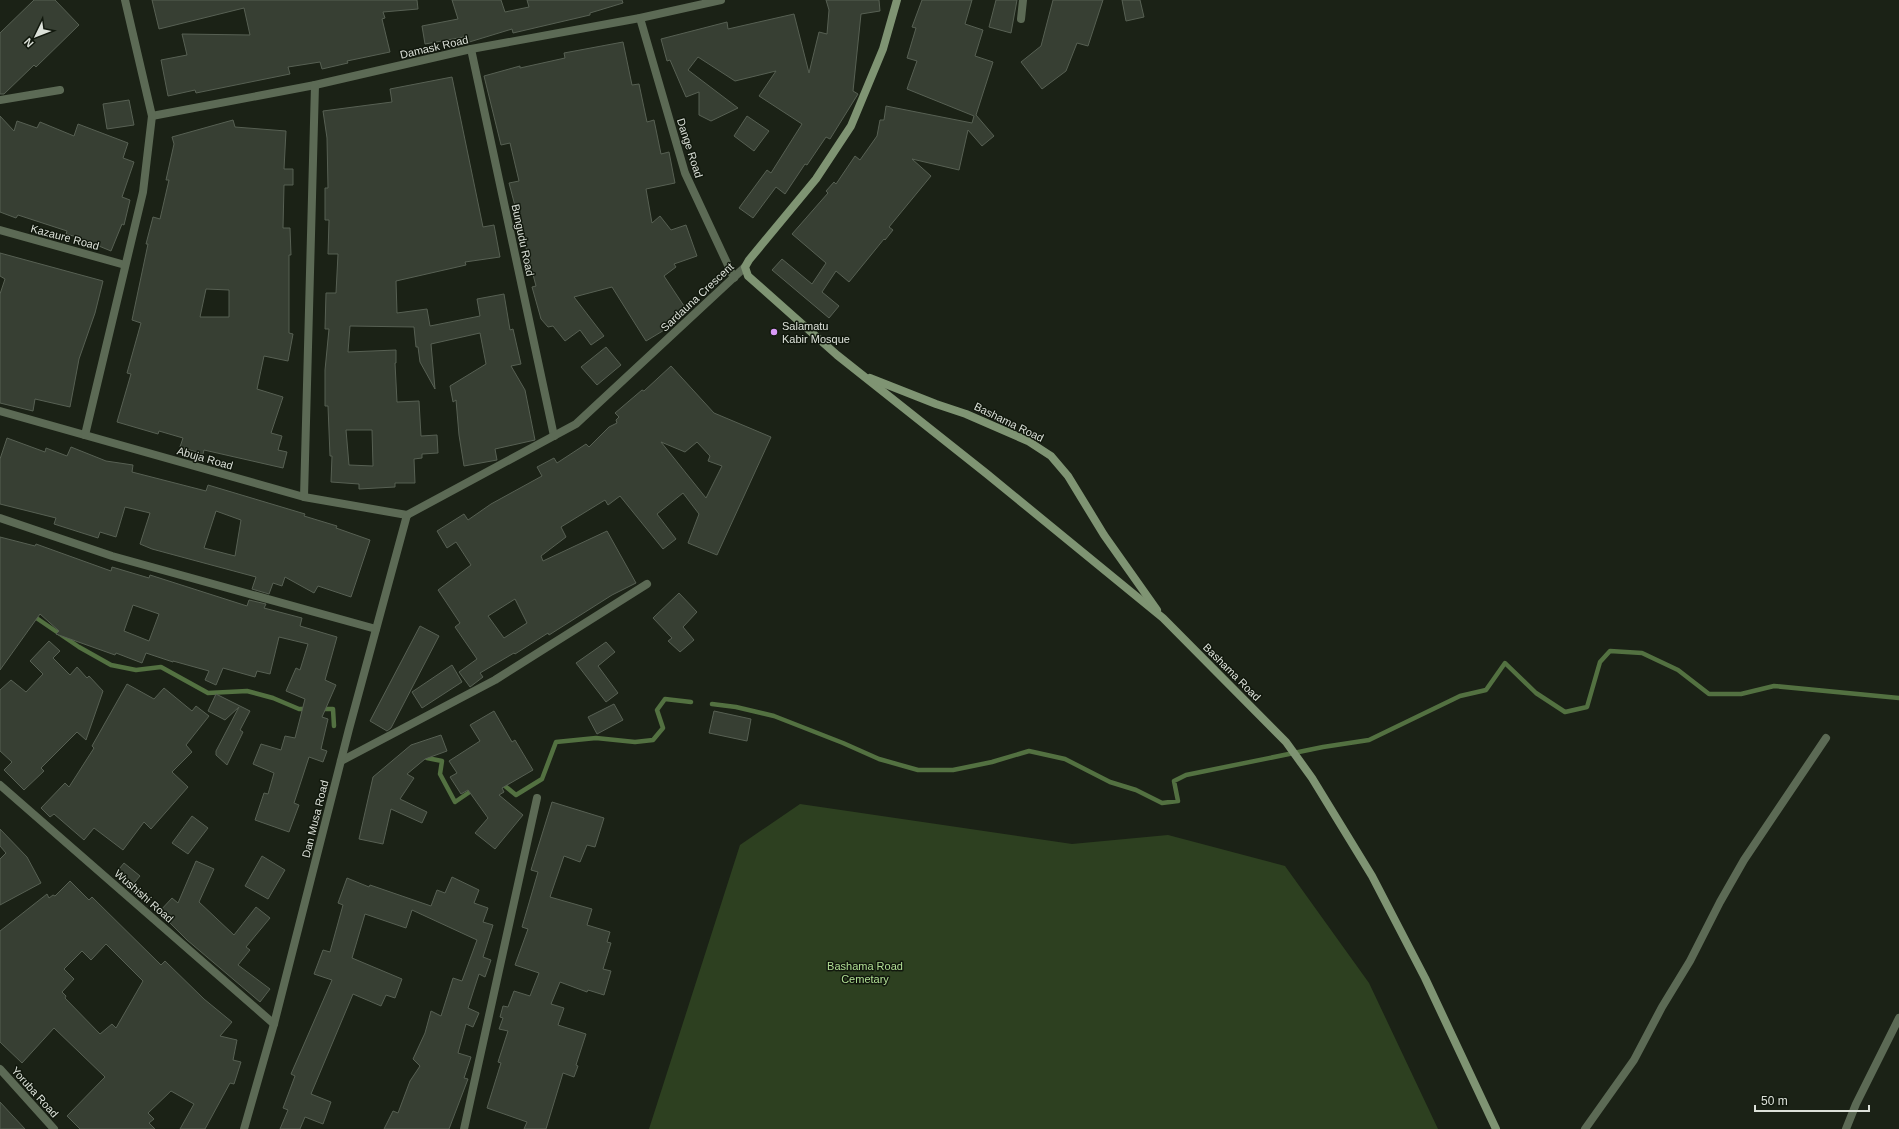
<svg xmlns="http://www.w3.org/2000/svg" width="1899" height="1129" viewBox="0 0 1899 1129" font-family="Helvetica,sans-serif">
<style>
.green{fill:#2d4020}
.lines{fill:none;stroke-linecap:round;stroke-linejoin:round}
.stream{stroke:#537141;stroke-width:4.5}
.building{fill:#373f33;stroke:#576053;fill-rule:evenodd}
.street{stroke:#5c6a55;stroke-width:8}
.secondary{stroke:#7f9473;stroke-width:8}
.poi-dot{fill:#d99af7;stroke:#11180d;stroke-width:1.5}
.labels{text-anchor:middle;stroke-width:3;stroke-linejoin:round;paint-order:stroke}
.street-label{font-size:11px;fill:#dce1d9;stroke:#11180d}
.poi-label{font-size:11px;fill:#dce1d9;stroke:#11180d;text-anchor:start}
.park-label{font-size:11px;fill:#b1df95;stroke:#11180d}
</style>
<rect width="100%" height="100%" fill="#1b2216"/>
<path class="green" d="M800,804L1072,844L1168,835L1285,866L1369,983L1438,1129H649L740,845Z"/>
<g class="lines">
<g class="stream">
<path d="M32,615L79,647L111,665L136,670L161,667L208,693L247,691L273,698L299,709H308"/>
<path d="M712,704L736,707L774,716L843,743L879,759L918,770H953L992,762L1029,751L1065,759L1110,782L1136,790L1162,803L1178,801L1174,781L1186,775L1323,747L1369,740L1460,696L1486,690L1505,663L1536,693L1565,712L1587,707L1600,662L1610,651L1642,653L1678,670L1709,694H1741L1774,686L1899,698"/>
<path d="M319,709H333L334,726"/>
<path d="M427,758L442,761L440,774L455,802L474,789"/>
<path d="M500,782L516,795L542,779L556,742L596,738L635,742L653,740L663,728L657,710L665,699L691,702"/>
</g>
</g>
<g class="building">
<path d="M34,0H55L79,25L36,67L34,65L4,94H0V33Z"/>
<path d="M152,0H417L418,9L383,12L385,18L382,19L390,52L347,61L348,63L322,69L320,62L288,67L290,74L196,93L195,90L168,96L161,60L187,55L182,34L250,35L244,8L159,29Z"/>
<path d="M452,0H501L505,12L529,7L527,0H622L623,3L590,13V15L513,33L512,29L466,43L464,37L425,44L422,26L458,19Z"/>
<path d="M826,0H879L880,11L861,14L853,91L858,94L830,139L826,137L807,165L805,164L785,194L776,187L753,218L739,208L767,170L771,173L802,124L759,96L776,71L735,81L698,57L688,70L738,108L711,121L699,115V92L686,97L670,60L667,61L661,39L727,22L728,29L794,14L809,73L819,32L827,34L829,10Z"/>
<path d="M922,0H972L965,24L983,30L975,56L993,62L976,115L994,136L982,146L968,130L959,170L912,159L931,176L889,227L893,230L885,240L884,239L849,282L836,271L822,292L839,306L829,318L772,270L782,259L812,284L826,263L792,234L828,193L826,191L834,182L836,184L855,156L860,160L877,136L880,120H884L886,106L972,123L974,116L907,89L917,61L907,58L916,28L912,27Z"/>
<path d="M996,0H1017L1011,33L989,27Z"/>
<path d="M1053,0H1103L1088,46L1077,43L1066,71L1042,89L1021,62L1041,46Z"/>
<path d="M1122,0H1140L1144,17L1126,21Z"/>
<path d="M623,42L632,85L639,84L647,122L654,120L661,154L669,152L675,183L646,189L652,223L660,216L671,230L686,225L697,256L674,264L676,267L664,276L688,312L670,324L671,326L646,341L612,287L574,297L604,336L591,345L580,330L565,341L553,326L548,327L541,319L532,287L536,286L509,183L519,181L510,143L501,145L484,76L520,66V68L565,58L564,53Z"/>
<path d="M452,77L483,227L494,225L500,257L465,262L466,265L396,281L397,313L427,309L430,326L480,316L477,299L504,294L510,330L513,329L521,364L511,366L525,390L535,440L495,449L497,460L464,466L459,435L456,400L453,402L450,386L486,364L480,333L431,344L435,389L420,362L418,347H416L414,327L350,326L348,352L396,350V363H395L397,402L419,401L421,436L437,435L438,453L422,454V458L414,459L415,483H395V487L359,489V484L331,482L332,456H330L328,406H325V370L329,329H325L326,293H336L338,254H328L329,220H325V188H328L327,138L323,111L392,102L390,89ZM346,430H372L373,466L349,465Z"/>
<path d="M129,100L134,125L107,129L103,104Z"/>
<path d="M0,116L14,131L17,121L37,128L40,122L74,136L78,124L128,143L123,158L134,162L122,197L130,200L124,225L122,224L111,251L77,237L66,234L67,231L18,215L16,218L0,212Z"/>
<path d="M747,116L769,131L754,151L734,136Z"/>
<path d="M233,120L235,127L286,131L284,169H293V185H284L283,228H290L291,255H289V333L293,334L288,361L264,356L257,389L283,397L271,433L282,436L278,450L287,452L283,468L204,450L203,454L180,447L183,438L159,431L158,434L117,422L131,374L127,373L141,323L132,320L148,244H146L153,217L160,219L169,180H166L174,144L172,137ZM206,289L229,290V317H200Z"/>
<path d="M0,253L103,281L95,313L79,359L70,407L35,399L33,411L0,403V294L5,279L0,276Z"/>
<path d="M606,347L621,365L597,385L581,367Z"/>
<path d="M671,366L714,413L771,437L717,555L688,543L699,514L683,493L657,514L676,539L663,549L620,496L608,505L605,500L561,527L566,537L541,556L543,561L607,531L636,583L612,595L549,635L548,633L515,654L514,653L480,673L483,677L470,687L459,672L477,659L455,627L460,623L438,590L471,565L456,542L447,548L437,531L464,514L468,520L491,504L542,476L537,467L554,458L557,463L586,444L589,447L609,427L617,423L616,420L619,417L615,413L642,390L644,391ZM661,442L685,452L697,442L710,456L708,461L722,466L706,498ZM515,599L527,623L504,638L488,616Z"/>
<path d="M7,438L45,452L46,448L67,456L71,447L106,461L133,465L132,472L206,491L208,485L305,514L304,516L337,526L336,528L370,540L351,597L318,586L314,593L285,577L282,586L273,583L269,594L252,589L256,577L152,549L140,544L150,513L125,507L116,537L100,532L98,538L54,524L56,518L0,504V459ZM216,511L241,520L235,556L204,548Z"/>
<path d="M0,537L35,546L36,544L111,571L112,567L149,578L150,575L247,606L249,600L266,604L264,608L302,618L300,626L337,637L325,680L336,685L322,717L328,719L321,749L327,751L323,762L309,757L294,803L299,805L289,832L255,820L264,793L268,794L274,773L253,764L261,744L281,750L285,736L295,738L305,699L286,691L296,668L300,670L308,644L279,637L270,674L257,671L255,677L223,668L216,685L205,680L209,671L173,661V662L146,653L142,663L116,653L115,655L56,634L59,631L40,614L0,670ZM133,605L159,614L149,641L124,631Z"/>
<path d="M679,593L697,612L683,627L694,640L680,652L668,641L672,638L653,618Z"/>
<path d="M420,626L439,636L391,728L387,731L370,721Z"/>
<path d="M49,641L60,651L53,658L70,675L77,667L87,678L89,676L103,691L86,740L77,732L41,768L44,771L24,790L4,770L12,762L0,751V690L11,680L26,692L43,674L30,661Z"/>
<path d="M606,642L615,652L598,666L618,693L606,702L576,663Z"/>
<path d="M452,665L462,682L422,708L412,692Z"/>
<path d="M127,684L154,699L164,688L192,711L196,706L209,716L186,745L192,752L172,772L188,787L151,829L144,822L123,850L94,828L84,840L54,814L50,817L41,808L65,783L69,787L94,748L92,746Z"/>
<path d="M216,694L250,711L240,730L243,732L227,765L216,755V751L239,707L225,720L208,711Z"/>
<path d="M614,704L623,720L597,734L588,717Z"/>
<path d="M494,711L512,742L515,740L533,770L502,788L504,792L499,795L523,815L495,849L475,833L488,818L468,790L461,794L450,777L457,773L449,761L480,741L470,725Z"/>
<path d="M714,711L751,719L747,741L709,733Z"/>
<path d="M441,735L447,751L425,759L407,774L414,778L400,799L427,812L422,823L391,809L383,844L359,839L373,777L411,745Z"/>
<path d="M552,802L604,818L595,847L587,845L580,862L564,856L550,897L592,909L587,925L610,932L607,942L611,943L603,969L611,971L604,995L588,990L587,992L560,982L551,1004L564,1008L558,1025L586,1034L576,1065L578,1066L574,1077L563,1073L546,1129H524L527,1122L487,1108L501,1063L498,1062L508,1031L499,1029L503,1018L500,1017L503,1006L508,1007L514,991L530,996L539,973L515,965L528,929L522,927L538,872L531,870Z"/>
<path d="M192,816L208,828L188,854L172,843Z"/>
<path d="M0,829L27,857L41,883L0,905V859L6,853L0,846Z"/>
<path d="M262,856L285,870L268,899L245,886Z"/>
<path d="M196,861L214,869L199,902L234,935L256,907L270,918L246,947L250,950L238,965L270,989L260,1002L187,940L159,912L172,898L178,903Z"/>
<path d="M124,863L140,876L130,888L115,874Z"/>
<path d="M452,877L479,890L474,903L488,908L483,922L493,925L483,957L491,960L485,977L479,974L468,1008L479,1013L473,1027L466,1024L458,1053L471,1057L464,1078L468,1079L449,1129H384L393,1111L398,1113L410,1081L420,1066L413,1059L425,1033L431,1011L441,1016L453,978L462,981L477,940L412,910L406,928L365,914L352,958L402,979L395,998L386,995L381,1006L353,994L311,1094L331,1102L323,1124L305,1117L300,1129H280L288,1110L283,1108L295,1076L291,1074L332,980L314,974L323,950L330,952L343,905L338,903L347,878L369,887L370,885L431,906L437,890L445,893Z"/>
<path d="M70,881L89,900L92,897L161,965L165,961L204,999L232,1022L220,1036L237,1040L233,1060L241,1062L234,1084L230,1083L205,1129H180L194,1104L171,1091L148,1113L154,1119L149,1123L155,1129H80L67,1116L105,1077L54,1028L22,1063L0,1042V931L47,894L49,898L53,895L55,896ZM106,944L143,981L116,1028L112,1024L100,1034L65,998L66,996L62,992L74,979L64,969L82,951L91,960Z"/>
<path d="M0,1102L25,1129H0Z"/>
</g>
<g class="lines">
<g class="street">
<path d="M640,18L685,173L734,278"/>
<path d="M1021,19L1023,0"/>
<path d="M471,49L554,436"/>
<path d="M0,100L60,90"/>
<path d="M152,116L315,85L471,49L640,18L721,0"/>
<path d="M0,230L125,265"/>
<path d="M0,411L304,497L407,515"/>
<path d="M85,435L143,192L152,116L125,0"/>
<path d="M304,497L315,85"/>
<path d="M407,515L576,424L745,267"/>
<path d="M0,518L112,556L376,629"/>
<path d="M341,761L495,680L647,584"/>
<path d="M0,785L274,1024"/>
<path d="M0,1069L54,1129"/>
<path d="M244,1129L274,1024L349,729L407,515"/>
<path d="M464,1129L537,798"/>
<path d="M1585,1129L1634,1060L1662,1007L1690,961L1720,902L1744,860L1826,738"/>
<path d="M1846,1129L1856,1104L1899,1018"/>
</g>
<g class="secondary">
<path d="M897,0L883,49L851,126L816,179L749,260L745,267L748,276L837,355L987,474L1163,618L1286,742L1312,778L1372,876L1425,978L1496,1129"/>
<path d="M870,378L936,404L966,414L1028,441L1051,456L1068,476L1104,535L1157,610"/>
</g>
</g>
<circle class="poi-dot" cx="774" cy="332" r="4"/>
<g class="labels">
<g class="street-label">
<text transform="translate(434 47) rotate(-13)" y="4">Damask Road</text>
<text transform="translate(690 148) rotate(72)" y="4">Dange Road</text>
<text transform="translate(65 237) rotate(15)" y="4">Kazaure Road</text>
<text transform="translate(523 240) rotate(78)" y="4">Bungudu Road</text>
<text transform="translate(697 297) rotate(-43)" y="4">Sardauna Crescent</text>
<text transform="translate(1009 422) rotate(26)" y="4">Bashama Road</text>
<text transform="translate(205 458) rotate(16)" y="4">Abuja Road</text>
<text transform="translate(1232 672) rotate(45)" y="4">Bashama Road</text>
<text transform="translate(315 819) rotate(-76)" y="4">Dan Musa Road</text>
<text transform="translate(144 896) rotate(41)" y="4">Wushishi Road</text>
<text transform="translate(35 1092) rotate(48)" y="4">Yoruba Road</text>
</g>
<g class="poi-label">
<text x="782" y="330">Salamatu<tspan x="782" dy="13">Kabir Mosque</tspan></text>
</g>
<g class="park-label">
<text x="865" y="970">Bashama Road<tspan x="865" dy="13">Cemetary</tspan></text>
</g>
</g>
<g transform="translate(36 36) rotate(227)" stroke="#11180d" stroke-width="3" paint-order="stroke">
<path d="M0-3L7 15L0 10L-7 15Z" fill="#dce1d9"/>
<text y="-6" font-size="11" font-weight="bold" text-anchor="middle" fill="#dce1d9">N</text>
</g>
<path d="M1755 1105v6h114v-6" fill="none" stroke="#dce1d9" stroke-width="2"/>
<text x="1761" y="1105" font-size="12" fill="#dce1d9" stroke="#11180d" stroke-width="3" paint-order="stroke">50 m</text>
</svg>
